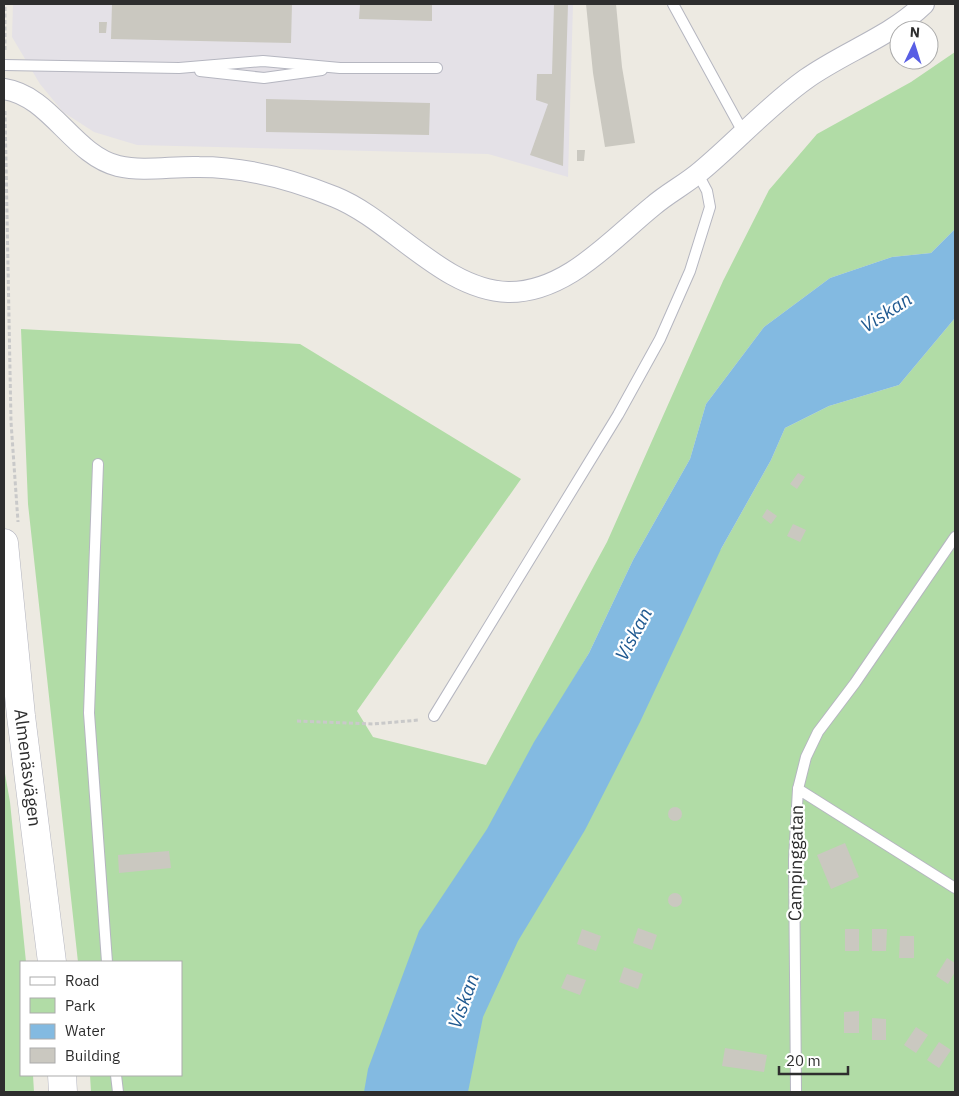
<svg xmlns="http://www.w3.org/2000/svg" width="959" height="1096" viewBox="0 0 959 1096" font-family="'IBM Plex Sans',sans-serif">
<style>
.industrial{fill:#e4e1e7}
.green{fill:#b1dca6}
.water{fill:#83bae1}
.building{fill:#cac8c0}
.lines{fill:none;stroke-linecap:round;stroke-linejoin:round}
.lane-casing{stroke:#b5b6c0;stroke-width:12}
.street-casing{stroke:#b5b6c0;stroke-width:22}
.secondary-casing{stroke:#b5b6c0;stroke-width:29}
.path{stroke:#c9c9c9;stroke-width:3;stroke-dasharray:4 2.5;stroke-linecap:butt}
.lane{stroke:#fff;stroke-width:10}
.street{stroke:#fff;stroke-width:20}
.secondary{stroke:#fff;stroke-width:28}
.labels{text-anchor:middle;stroke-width:4.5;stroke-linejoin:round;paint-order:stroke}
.street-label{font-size:18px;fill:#2e2e2e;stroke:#fff}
.water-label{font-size:19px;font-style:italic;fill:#1f5990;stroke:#fff}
</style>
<rect width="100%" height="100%" fill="#edeae2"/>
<path class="industrial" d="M13,4H573L568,177L488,154L137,145L94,132L63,112L40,84L12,37Z"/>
<g class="green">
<path d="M955,52V229L931,253L892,257L830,278L764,327L706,404L690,459L633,560L589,653L518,772L721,549L771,460L785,428L829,406L899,385L955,318V1092H91L90,1075H181V962H78L28,504L21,329L300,344L521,479L357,711L373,737L486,765L607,542L723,281L769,190L817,134L911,82Z"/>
<path d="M4,768L10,802L26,962H21V1075H33L34,1092H4Z"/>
</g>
<path class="water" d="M955,229V318L899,385L829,406L785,428L771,460L721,549L640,722L585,830L518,941L483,1017L468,1092H364L368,1069L419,931L487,829L534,742L589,653L633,560L690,459L706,404L764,327L830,278L892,257L931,253Z"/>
<g class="building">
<path d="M112,4H292L291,43L111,39Z"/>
<path d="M360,4H432V21L359,19Z"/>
<path d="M554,4H568L563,166L530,155L548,104L536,100L537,74H552Z"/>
<path d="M586,4H616L622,67L635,143L605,147L593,73Z"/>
<path d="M99,22H107L106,33H99Z"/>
<path d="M266,99L430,103L429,135L266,132Z"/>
<path d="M577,150H585L584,161H577Z"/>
<path d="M798,473L805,477L797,489L790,484Z"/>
<path d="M767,509L777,516L771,524L762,517Z"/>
<path d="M793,524L806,530L800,542L787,536Z"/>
<circle cx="675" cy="814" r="7"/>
<path d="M845,843L859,877L831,889L817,855Z"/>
<path d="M169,851L171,868L119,873L118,855Z"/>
<circle cx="675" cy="900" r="7"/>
<path d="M638,928L657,935L652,950L633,943Z"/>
<path d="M582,929L601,936L596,951L577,944Z"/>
<rect x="845" y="929" width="14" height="22"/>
<path d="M872,929H887L886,951H872Z"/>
<path d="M900,936H914V958H899Z"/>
<path d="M947,958L955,963V972L948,984L936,976Z"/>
<path d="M624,967L643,974L638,989L619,982Z"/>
<path d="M567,974L586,980L580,995L561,988Z"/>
<path d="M859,1011V1033H844V1012Z"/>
<path d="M872,1018L886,1019V1040H872Z"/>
<path d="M916,1027L928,1035L916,1053L904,1045Z"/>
<path d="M939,1042L951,1050L939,1068L927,1060Z"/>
<path d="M725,1048L767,1055L764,1072L722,1066Z"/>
</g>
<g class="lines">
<g class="lane-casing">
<g id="lane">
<path d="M673,4L743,132"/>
<path d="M4,65L179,68L263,61L340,68H437"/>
<path d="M200,71L264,78L322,70"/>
<path d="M98,464L89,713L107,962"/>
<path d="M434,716L618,415L660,339L690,271L710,207L707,191L698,174"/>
<path d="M798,789L806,757L818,732L855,683L955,537"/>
<path d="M116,1075L118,1092"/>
<path d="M796,1092L794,859L798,789L955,888"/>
</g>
</g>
<g class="street-casing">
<path id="street" d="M4,89C51,96 73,155 118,166C145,172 172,166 199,167C247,167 291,179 335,197C392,220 443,290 508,292C566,293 611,240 653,206C668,193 686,184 701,171C737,141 768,106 806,79C844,52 890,37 924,4"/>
</g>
<g class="secondary-casing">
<g id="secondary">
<path id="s1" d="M4,543L21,716L52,962"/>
<path d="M62,1075L63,1092"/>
</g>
</g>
<g class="path">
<path d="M5,50V4"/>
<path d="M5,111L11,422L18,522"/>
<path d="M297,721L373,724L419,720"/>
</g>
<use href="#lane" class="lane"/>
<use href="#street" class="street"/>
<use href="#secondary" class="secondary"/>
</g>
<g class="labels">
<g class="street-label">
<text dy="6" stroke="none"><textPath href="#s1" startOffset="226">Almenäsvägen</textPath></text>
<text transform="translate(796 863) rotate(-89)" y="6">Campinggatan</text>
</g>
<g class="water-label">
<text transform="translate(886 312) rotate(-33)" y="7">Viskan</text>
<text transform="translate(633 634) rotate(-62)" y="7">Viskan</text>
<text transform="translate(463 1001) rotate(-70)" y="7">Viskan</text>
</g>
</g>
<rect width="959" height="1096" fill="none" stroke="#2e2e2e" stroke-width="10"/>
<rect x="20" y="961" width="162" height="115" fill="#ffffff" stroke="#ababab"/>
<rect x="30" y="977" width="25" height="8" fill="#ffffff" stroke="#ababab"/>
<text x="65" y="986" font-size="15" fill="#2e2e2e">Road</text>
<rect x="30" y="998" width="25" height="15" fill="#b1dca6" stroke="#ababab"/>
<text x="65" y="1011" font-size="15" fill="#2e2e2e">Park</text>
<rect x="30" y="1024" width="25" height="15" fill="#83bae1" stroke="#ababab"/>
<text x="65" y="1036" font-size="15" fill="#2e2e2e">Water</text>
<rect x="30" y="1048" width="25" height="15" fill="#cac8c0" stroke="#ababab"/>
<text x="65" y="1061" font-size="15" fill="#2e2e2e">Building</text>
<g transform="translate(914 45) rotate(4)"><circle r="24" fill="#ffffff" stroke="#ababab"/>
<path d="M0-4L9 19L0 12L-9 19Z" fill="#585ee4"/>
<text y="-8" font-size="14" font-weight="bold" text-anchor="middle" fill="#2e2e2e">N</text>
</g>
<path d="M779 1066v8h69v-8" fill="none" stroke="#2e2e2e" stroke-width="2.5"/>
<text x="786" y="1066" font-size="15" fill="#2e2e2e" stroke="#ffffff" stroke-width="4" paint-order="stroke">20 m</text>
</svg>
